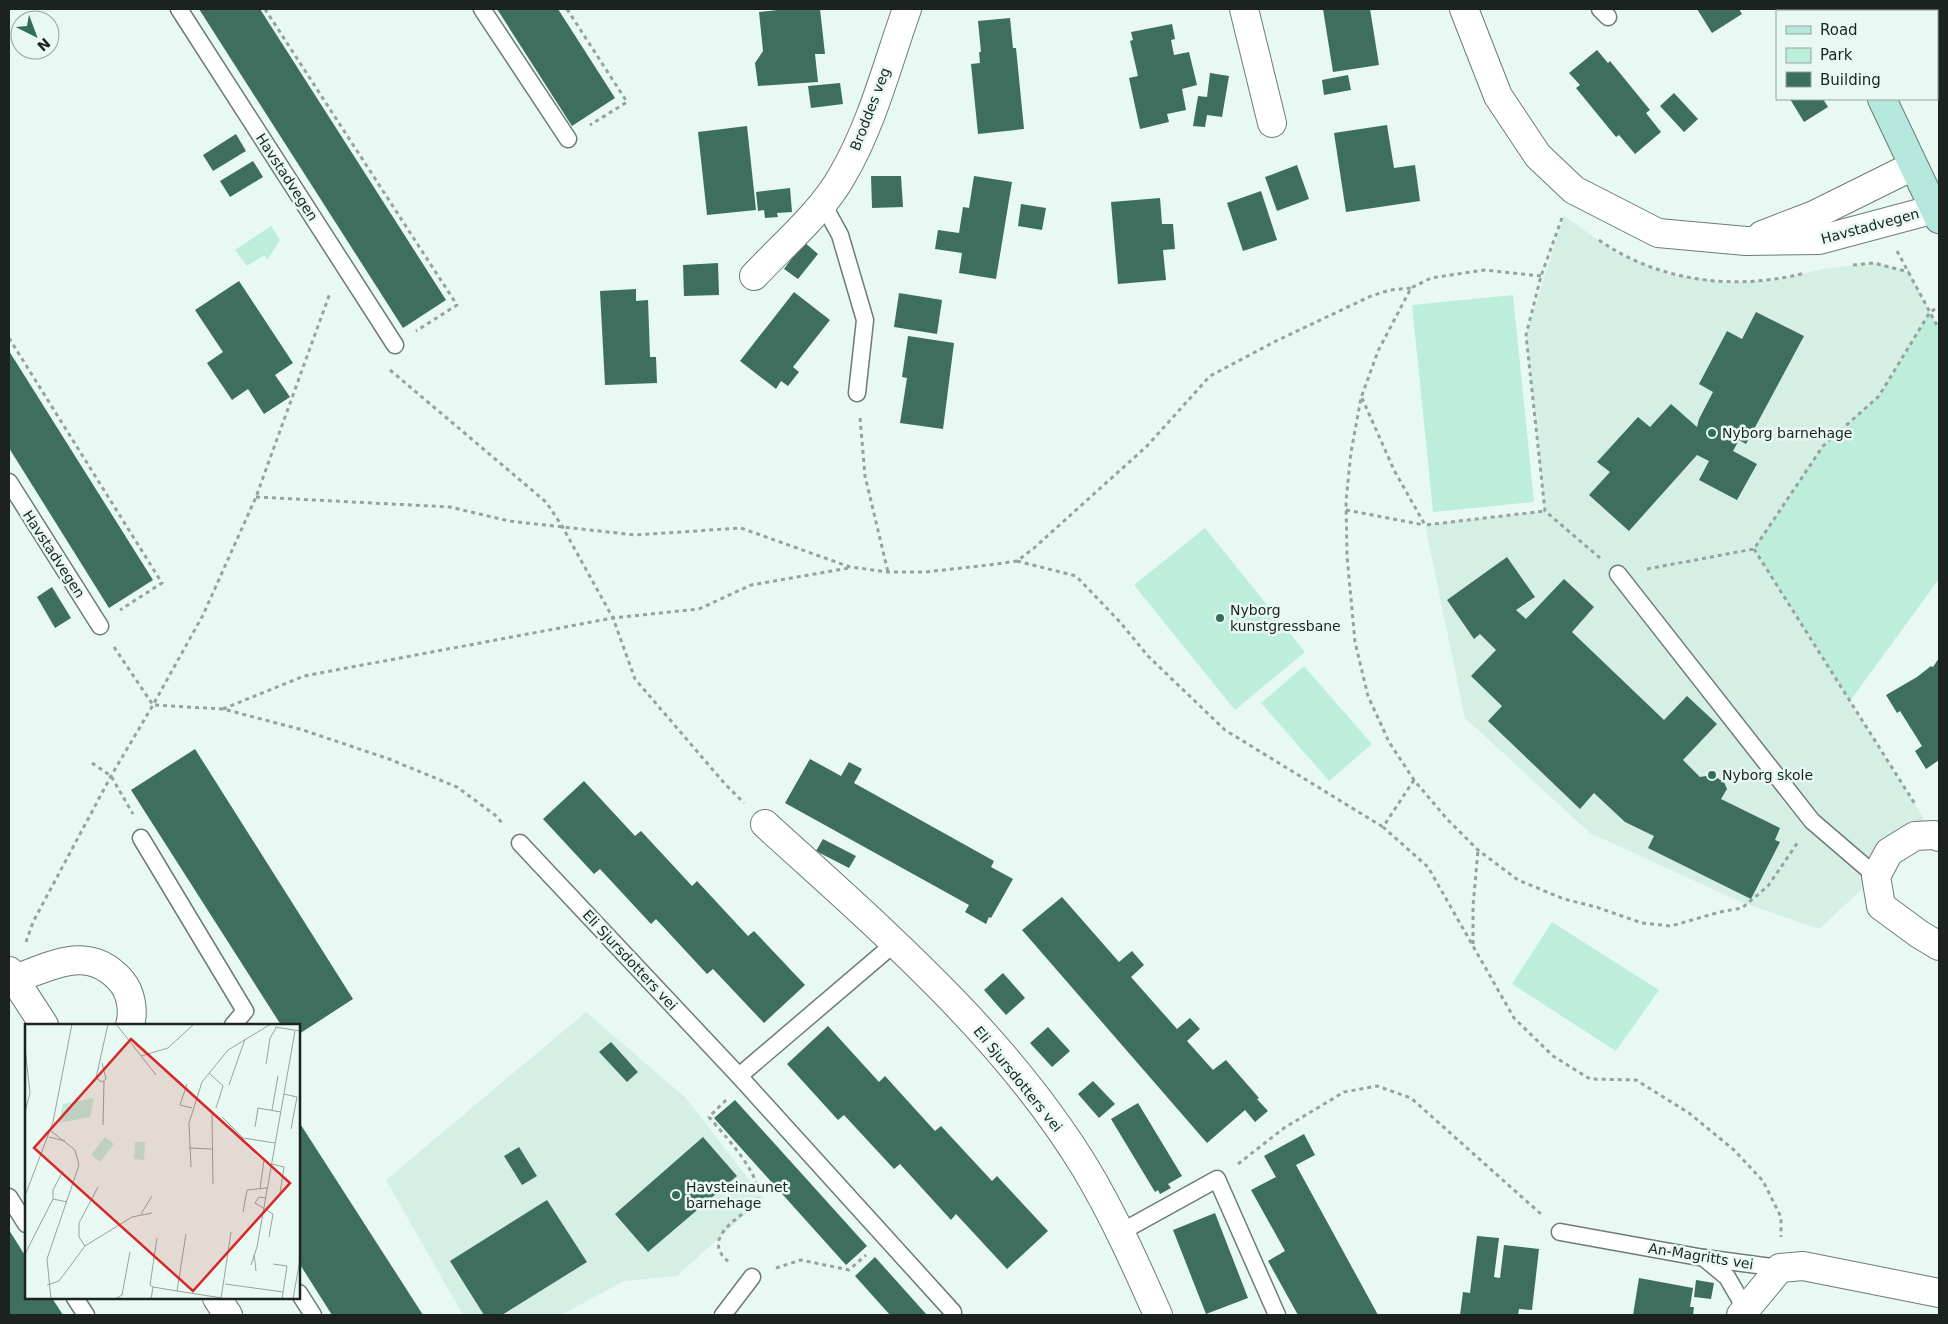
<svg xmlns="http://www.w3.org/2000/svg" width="1948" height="1324" viewBox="0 0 1948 1324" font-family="'DejaVu Sans',sans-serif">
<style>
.built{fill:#d5efe5}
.green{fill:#bdeedb}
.building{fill:#3e6e5e}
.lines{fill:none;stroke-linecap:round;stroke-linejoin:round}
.lane-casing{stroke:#6d7c76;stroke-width:19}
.street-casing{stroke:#6d7c76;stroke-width:30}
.secondary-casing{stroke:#6d7c76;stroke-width:30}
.path{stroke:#95a29d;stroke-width:3;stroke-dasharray:4 4;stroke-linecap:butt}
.lane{stroke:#fff;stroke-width:16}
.street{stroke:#fff;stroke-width:28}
.secondary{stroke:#b4e8dc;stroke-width:28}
.poi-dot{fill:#306e5a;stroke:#e7f9f2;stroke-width:2}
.labels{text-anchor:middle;stroke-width:5;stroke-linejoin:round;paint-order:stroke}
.street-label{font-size:14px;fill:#1c2220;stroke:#e7f9f2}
.poi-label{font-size:14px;fill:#1c2220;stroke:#e7f9f2;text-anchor:start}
.inset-road{fill:none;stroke:#96a39e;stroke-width:1}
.view{fill:#d62828;fill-opacity:0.15;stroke:#d62828;stroke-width:2.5}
.inset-edge{fill:none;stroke:#1c2220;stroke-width:2.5}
</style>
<rect width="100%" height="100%" fill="#e7f9f2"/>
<g class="built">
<path d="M1564,216L1617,253L1667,274L1728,283L1777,280L1823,269L1874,263L1909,272L1930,312L1879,396L1823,446L1754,549L1934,835L1876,876L1819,929L1741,902L1590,833L1465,718L1425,525L1545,511L1526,335Z"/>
<path d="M586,1012L686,1098L763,1198L677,1276L624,1281L561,1315H463L386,1180Z"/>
</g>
<g class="green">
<path d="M271,226L280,240L267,260L264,255L247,266L235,250Z"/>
<path d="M1513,295L1534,502L1433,512L1412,305Z"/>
<path d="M1930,312L1939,329V579L1850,701L1754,549L1823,446L1879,396Z"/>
<path d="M1205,528L1305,652L1235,710L1134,585Z"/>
<path d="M1304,666L1372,744L1329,781L1261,703Z"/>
<path d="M1552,922L1659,990L1616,1051L1512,984Z"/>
</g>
<g class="building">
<path d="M199,9H260L446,300L403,328Z"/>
<path d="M497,9H558L615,98L572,126Z"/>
<path d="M787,9H820L825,54H815L818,82L758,86L755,63L763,51L759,12Z"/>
<path d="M1323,9H1370L1379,65L1333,72Z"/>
<path d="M1697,9H1739L1742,14L1712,33Z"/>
<path d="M1010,18L1013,48H1016L1024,129L978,134L971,64L980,63L979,52H981L978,21Z"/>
<path d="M1172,24L1175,39L1171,40L1174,55L1189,52L1197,85L1182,89L1186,110L1167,114L1169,122L1140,129L1129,78L1138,76L1130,41L1133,40L1131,32Z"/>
<path d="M1597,50L1608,63L1610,61L1650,110L1646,113L1661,132L1635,154L1619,135L1616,137L1576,88L1580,85L1569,73Z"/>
<path d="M1210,73L1229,76L1222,117L1207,115L1205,127L1193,126L1198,96L1207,97Z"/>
<path d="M1348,75L1351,90L1324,95L1322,80Z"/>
<path d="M840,83L843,104L811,108L808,86Z"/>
<path d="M1674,93L1698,119L1684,132L1660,106Z"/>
<path d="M1790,99H1823L1828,107L1804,122Z"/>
<path d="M1387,125L1394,168L1415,165L1420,201L1346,212L1334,133Z"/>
<path d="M747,126L756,210L707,215L698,132Z"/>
<path d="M236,134L246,151L213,171L203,155Z"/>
<path d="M253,161L263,177L230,197L220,181Z"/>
<path d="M1297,165L1309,199L1277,211L1265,177Z"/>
<path d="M871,176H901L903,207L872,208Z"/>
<path d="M974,176L1012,182L996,279L959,273L962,253L935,249L938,230L959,233L963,207L969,208Z"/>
<path d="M790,188L792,212L777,213L778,217L765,218L764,210L758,211L756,192Z"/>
<path d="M1261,191L1277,240L1243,251L1227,203Z"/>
<path d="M1160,198L1162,224H1173L1175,249L1163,250L1166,280L1118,284L1111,202Z"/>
<path d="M1021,204L1046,208L1042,230L1018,226Z"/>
<path d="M804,242L818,254L798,279L784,269Z"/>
<path d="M718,263L719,295L684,296L683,265Z"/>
<path d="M239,281L293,363L275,375L290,397L264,414L248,389L232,400L207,363L223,352L195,310Z"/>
<path d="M636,289V301L648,300L650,357H656L657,383L605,385L600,291Z"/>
<path d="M794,292L830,320L793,367L799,372L788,386L781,381L776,389L740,361Z"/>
<path d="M899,293L942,300L937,334L894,327Z"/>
<path d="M1756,312L1804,336L1746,444L1739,440L1733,451L1757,464L1737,500L1699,480L1709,461L1697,455L1629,531L1589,495L1610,472L1597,462L1638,417L1650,427L1671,404L1697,427L1699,419L1713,392L1699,384L1727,331L1742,339Z"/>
<path d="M908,336L954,343L943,429L900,423L907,378L902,377Z"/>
<path d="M9,351L153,580L109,608L9,448Z"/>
<path d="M1507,557L1535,597L1516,610L1526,619L1564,579L1594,607L1572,632L1664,720L1687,696L1717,724L1683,760L1700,777L1712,775L1724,782L1727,789L1721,799L1780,828L1775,840L1780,842L1751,899L1648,848L1654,836L1625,822L1594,793L1580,809L1488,721L1502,706L1471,676L1496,650L1480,634L1474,639L1447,600Z"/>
<path d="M52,587L71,618L55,628L37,597Z"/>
<path d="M1939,658V760L1926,769L1915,751L1922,746L1900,711L1897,713L1886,695L1917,677L1931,666L1933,667Z"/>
<path d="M195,749L353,999L299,1034V1025H281L131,790Z"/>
<path d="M810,759L841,776L849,762L862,769L854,783L994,861L991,867L1013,879L991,918L989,917L986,924L965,912L969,905L785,803Z"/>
<path d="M584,781L635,836L641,831L692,886L697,881L748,936L754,931L805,985L764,1023L713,969L707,974L656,919L651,924L600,869L594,874L543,819Z"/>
<path d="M823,839L856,856L849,868L816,851Z"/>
<path d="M1062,897L1119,962L1132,951L1144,965L1131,977L1177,1029L1190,1018L1200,1029L1187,1041L1213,1070L1226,1060L1259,1098L1257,1099L1268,1111L1255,1122L1245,1110L1207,1143L1022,930Z"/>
<path d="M1003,973L1025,998L1006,1015L984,990Z"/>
<path d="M828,1026L879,1082L885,1076L935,1131L941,1126L992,1181L997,1176L1048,1231L1007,1269L956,1214L951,1220L900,1164L894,1169L844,1115L838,1120L787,1064Z"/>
<path d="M1048,1027L1070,1051L1052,1067L1030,1043Z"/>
<path d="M611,1042L638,1072L627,1082L599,1052Z"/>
<path d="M1093,1081L1115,1104L1099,1118L1078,1094Z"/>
<path d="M735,1100L867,1246L846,1265L714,1118Z"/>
<path d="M1138,1103L1182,1176L1168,1184L1171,1188L1160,1194L1158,1190L1155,1192L1111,1119Z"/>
<path d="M299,1122L423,1315H332L299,1263Z"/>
<path d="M1304,1134L1315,1155L1296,1165L1378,1315H1298L1268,1261L1285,1251L1251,1190L1276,1177L1264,1156Z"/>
<path d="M703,1137L737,1176L648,1252L615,1214Z"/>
<path d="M519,1147L537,1176L522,1185L504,1156Z"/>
<path d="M547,1200L587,1262L502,1315H484L450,1261Z"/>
<path d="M1215,1213L1248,1298L1206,1314L1173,1230Z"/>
<path d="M9,1230L26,1257V1298H52L63,1315H9Z"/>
<path d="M1477,1236L1499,1238L1494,1277L1500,1278L1504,1245L1539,1249L1532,1310L1519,1309L1518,1315H1460L1463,1292L1470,1293Z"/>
<path d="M875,1257L927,1315H890L855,1276Z"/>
<path d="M1639,1278L1693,1288L1690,1307H1694L1693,1315H1633Z"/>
<path d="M1696,1280L1714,1283L1711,1299L1694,1297Z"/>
</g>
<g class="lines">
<g class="lane-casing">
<g id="lane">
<path d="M179,9L395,345"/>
<path d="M482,9L568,139"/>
<path d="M1600,9L1608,17"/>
<path d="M823,204L840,235L865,320L857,393"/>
<path d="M9,482L100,626"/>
<path d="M1618,574L1812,821L1876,876"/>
<path d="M141,838L245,1011L233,1025"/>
<path d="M520,843L739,1076L953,1312"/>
<path d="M739,1076L895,943"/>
<path d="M9,1197L26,1224"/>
<path d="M1121,1232L1217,1179L1277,1315"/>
<path d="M1560,1232L1704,1258L1780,1268"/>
<path d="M1704,1258L1727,1277L1745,1308"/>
<path d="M299,1293L313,1315"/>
<path d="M75,1298L86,1315"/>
<path d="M723,1315L752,1277"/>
</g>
</g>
<g class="street-casing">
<g id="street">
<path d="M1244,9L1272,123"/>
<path d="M1464,9L1498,96L1538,156L1574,190L1658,233L1746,241L1819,240L1935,209"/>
<path d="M1762,235L1814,215L1913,166"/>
<path d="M754,276C782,246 822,212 842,176C872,125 887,65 907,9"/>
<path d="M765,824C880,929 1004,1034 1086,1169C1114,1216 1136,1265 1158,1315"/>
<path d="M1939,837L1934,835L1915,836L1889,852L1876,876L1881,906L1919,934L1939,946"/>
<path d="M9,971L44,1025"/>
<path d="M14,979C53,966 89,943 122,982C131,993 134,1011 130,1025"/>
<path d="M217,1298L228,1315"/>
<path d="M1741,1315L1780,1268L1803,1266L1939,1293"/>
</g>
</g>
<g class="secondary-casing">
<g id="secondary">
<path d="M1843,9L1844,11"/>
<path d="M1882,99L1939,219"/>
</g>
</g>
<g class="path">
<path d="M265,9L457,305L416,331"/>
<path d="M567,9L627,102L590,125"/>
<path d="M1880,9L1881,11"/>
<path d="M1562,218L1541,276L1526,335L1545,511L1600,558"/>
<path d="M1599,240C1659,282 1735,291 1805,273"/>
<path d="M1897,251L1939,329"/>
<path d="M1853,265L1874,263L1909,272"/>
<path d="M1541,276L1484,270L1431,278L1411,288L1378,351L1361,398L1351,452L1346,501L1347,556L1355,642L1368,696L1389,742L1414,780L1447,819L1478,850L1518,880L1564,899L1596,907L1642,923L1671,926L1720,912L1742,908L1768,886L1798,842"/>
<path d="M9,338L162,583L120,610"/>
<path d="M390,370L546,502L562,526L613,618L635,679L725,784L744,803"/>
<path d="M1362,398L1394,470L1425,525L1545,511"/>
<path d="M860,418L865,476L888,572"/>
<path d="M256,497L450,507L509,521L635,535L741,528L850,567L888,572H925L989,565L1017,561L1034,548L1147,446L1210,376L1276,341L1371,296L1390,290L1411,288"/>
<path d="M1346,510L1424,525"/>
<path d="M1754,549L1915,804"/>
<path d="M1017,561L1076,576L1120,622L1148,656L1225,730L1383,827"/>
<path d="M1647,569L1754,549L1823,446L1879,396L1930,312L1939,307"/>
<path d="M114,647L153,705L223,709L303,730L389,759L457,787L495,815L504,825"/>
<path d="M223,709L304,676L613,618L699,609L751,585L849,568"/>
<path d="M92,763L111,776L133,814"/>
<path d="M1414,780L1383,827L1428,867L1514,1018L1553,1056L1590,1079L1636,1080L1689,1113L1734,1150L1763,1181L1781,1217V1237"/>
<path d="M26,942L33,922L111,776L153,705L203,615L256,497L330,293"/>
<path d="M1473,944V906L1478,850"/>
<path d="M726,1100L709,1117C723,1134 769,1181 756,1203C738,1219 699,1239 730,1263"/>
<path d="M1238,1164L1284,1128L1344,1092L1377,1086L1411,1098L1542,1215"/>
<path d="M776,1268L801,1260L849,1270L866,1255"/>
</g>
<use href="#lane" class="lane"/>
<use href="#street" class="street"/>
<use href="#secondary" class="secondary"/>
</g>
<g class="poi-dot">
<circle cx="1712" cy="433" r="5"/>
<circle cx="1220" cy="618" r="5"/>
<circle cx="1712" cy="775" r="5"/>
<circle cx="676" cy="1195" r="5"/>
</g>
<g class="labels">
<g class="street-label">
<text transform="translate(870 109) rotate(-69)" y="5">Broddes veg</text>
<text transform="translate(287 177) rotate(57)" y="5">Havstadvegen</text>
<text transform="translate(1870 226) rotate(-15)" y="5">Havstadvegen</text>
<text transform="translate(54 554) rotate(57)" y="5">Havstadvegen</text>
<text transform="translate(630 960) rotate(47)" y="5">Eli Sjursdotters vei</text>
<text transform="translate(1018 1079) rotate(51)" y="5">Eli Sjursdotters vei</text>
<text transform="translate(1701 1256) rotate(9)" y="5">An-Magritts vei</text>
</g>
<g class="poi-label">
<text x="1722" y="438">Nyborg barnehage</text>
<text x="1230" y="615">Nyborg<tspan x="1230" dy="16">kunstgressbane</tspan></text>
<text x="1722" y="780">Nyborg skole</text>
<text x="686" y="1192">Havsteinaunet<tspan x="686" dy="16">barnehage</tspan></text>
</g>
</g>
<g transform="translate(25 1024)">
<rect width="275" height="275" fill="#e7f9f2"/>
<path d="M69,74L65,93L34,99L38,80ZM80,113L89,120L75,138L66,131ZM110,118H120L119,136L109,135Z" fill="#bdeedb"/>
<path class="inset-road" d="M91,0L131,51M250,3L275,7M0,24L5,69L0,88M116,32L143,24L169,0M77,39L81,55L77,58L71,54L83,0M241,40L245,14L251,4M184,49L198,62L191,84M162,60L155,81L167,84M204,61L220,15M259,70L272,73L266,105M247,86L253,52M187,90L188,160M197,93L218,114L250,119M78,101L79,57M230,103L233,84L256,88M26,107L50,126L54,141L22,235L26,275M24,113L40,117M164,124L187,125M247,140L259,143L255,169M166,143L164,99L177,58L203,26L246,0M235,165L239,136M0,172L28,98L47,0M241,174L234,173L230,179L248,190L244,213M28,175V166L38,147M218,188L222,166L242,164M116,190L127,172M60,222L54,213V199L73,163M0,230L28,175L42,178M229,230L231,247M248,240L262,242L257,275M226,241L232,223L270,7M200,260L258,268M22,261L34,257L60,222L107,193L127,189M128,263L152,267L161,210M152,267L197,274M90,275L97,271L105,228M126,275L128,263L125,261L132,214M196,275L206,208M268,275L275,235"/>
<path class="view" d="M106,15L265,159L168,267L9,124Z"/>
<rect width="275" height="275" class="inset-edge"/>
</g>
<rect width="1948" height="1324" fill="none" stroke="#1c2220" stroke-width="20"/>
<rect x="1776" y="10" width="162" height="90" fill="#e7f9f2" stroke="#96a39e"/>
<rect x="1786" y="26" width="25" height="8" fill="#b4e8dc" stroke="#96a39e"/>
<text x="1820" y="35" font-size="15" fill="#1c2220">Road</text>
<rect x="1786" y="48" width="25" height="15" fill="#bdeedb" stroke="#96a39e"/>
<text x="1820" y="60" font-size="15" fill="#1c2220">Park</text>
<rect x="1786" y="72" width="25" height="15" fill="#3e6e5e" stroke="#96a39e"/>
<text x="1820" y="85" font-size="15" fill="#1c2220">Building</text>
<g transform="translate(35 35) rotate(138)"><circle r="24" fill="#e7f9f2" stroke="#96a39e"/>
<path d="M0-4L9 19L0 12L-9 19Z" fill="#306e5a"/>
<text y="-8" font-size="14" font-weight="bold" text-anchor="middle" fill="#1c2220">N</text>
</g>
</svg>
